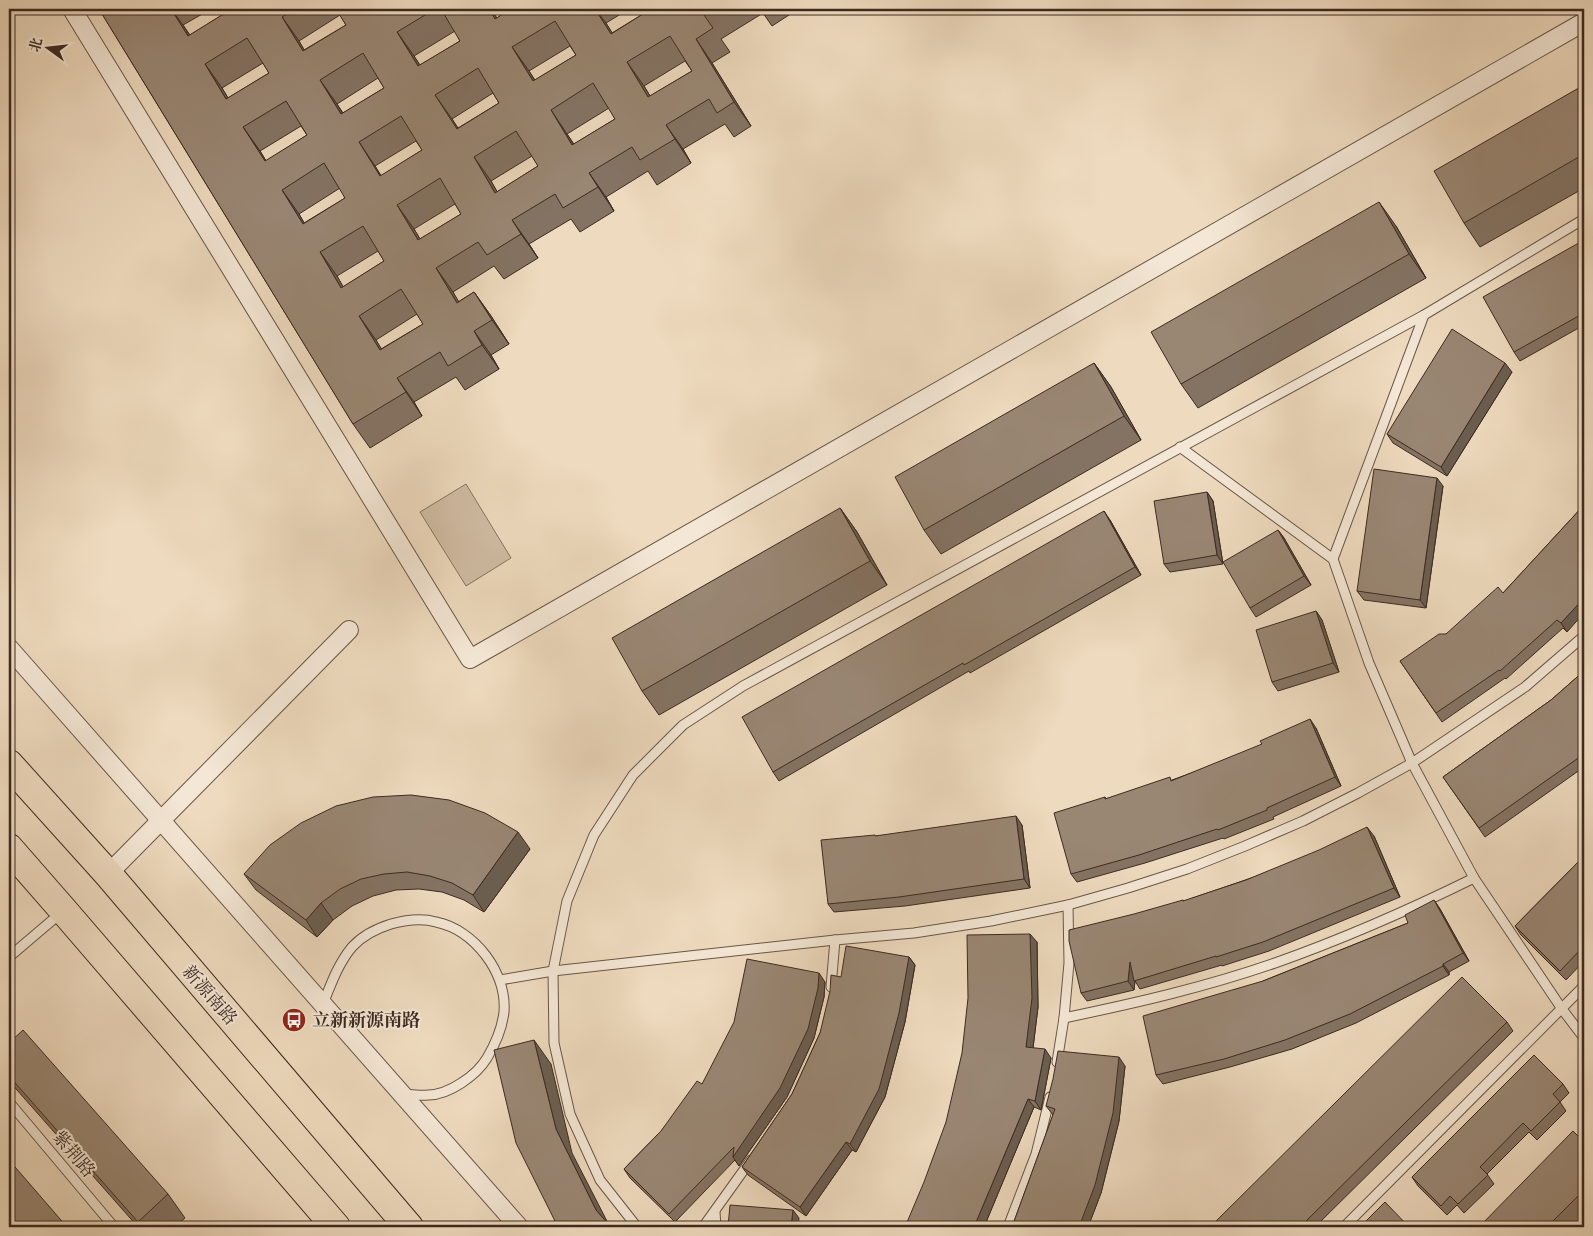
<svg xmlns="http://www.w3.org/2000/svg" width="1593" height="1236" viewBox="0 0 1593 1236" font-family="'IM FELL DW Pica','Noto Serif SC',serif">
<style>
.green{fill:#d0bca3;stroke:#867362}
.lines{fill:none;stroke-linecap:round;stroke-linejoin:round}
.lane-casing{stroke:#695648;stroke-width:11}
.street-casing{stroke:#695648;stroke-width:20}
.primary-casing{stroke:#3d2a21;stroke-width:30}
.lane{stroke:#f4e7d5;stroke-width:9}
.street{stroke:#f4e7d5;stroke-width:18}
.primary{stroke:#eedabe;stroke-width:28}
.wall{fill:#847363;stroke:#3d2a21;fill-rule:evenodd}
.shaded-wall{fill:#6b5e50;stroke:#3d2a21}
.building{fill:#998673;stroke:#3d2a21;fill-rule:evenodd}
.labels{text-anchor:middle;stroke-width:4;stroke-linejoin:round;paint-order:stroke}
.street-label{font-size:18px;fill:#3d2a21;stroke:#f4e7d5}
.poi-label{font-size:18px;font-weight:bold;fill:#3d2a21;stroke:#f4e7d5;text-anchor:start}
</style>
<rect width="100%" height="100%" fill="#eedabe"/>
<filter id="stains"><feTurbulence type="fractalNoise" baseFrequency=".004" numOctaves="4"/><feColorMatrix values="0 0 0 0 .2 0 0 0 0 .09 0 0 0 0 .02 0 0 0 .5 -.17"/></filter>
<radialGradient id="worn" r=".72"><stop offset=".6" stop-color="#630" stop-opacity="0"/><stop offset="1" stop-color="#630" stop-opacity=".3"/></radialGradient>
<path class="green" d="M466,484L511,558L466,586L420,512Z"/>
<g class="lines">
<g class="lane-casing">
<g id="lane">
<path d="M1180,447L1333,559L1369,663L1412,763L1474,878L1562,1009L1584,1038"/>
<path d="M1333,559L1424,315"/>
<path d="M9,957L62,912"/>
<path d="M500,980L553,971L835,940L914,933L991,921L1068,905L1128,888L1187,869L1245,846L1303,821L1358,793L1412,763L1525,687L1584,636"/>
<path d="M831,987L835,940"/>
<path d="M323,1004C331,984 338,964 352,947C362,936 378,928 391,924C406,920 422,918 436,922C475,930 507,973 504,1012C502,1029 496,1043 487,1058C477,1075 449,1095 428,1095C420,1096 411,1094 402,1094"/>
<path d="M1064,1018C1136,1003 1206,987 1275,963C1343,939 1409,910 1474,878"/>
<path d="M1057,1062L1064,1018L1069,963L1068,905"/>
<path d="M9,1102L114,1227"/>
<path d="M715,1212L716,1227"/>
<path d="M637,1227L600,1180L570,1114L554,1043L553,971L567,901L594,835L633,775L683,725L743,686L1424,315L1584,219"/>
<path d="M703,1227L751,1160"/>
<path d="M1008,1227L1036,1154L1050,1097"/>
<path d="M1344,1227L1584,986"/>
</g>
</g>
<g class="street-casing">
<g id="street">
<path d="M72,9L470,659L1584,22"/>
<path d="M9,648L519,1227"/>
<path d="M108,874L349,630"/>
</g>
</g>
<g class="primary-casing">
<g id="primary">
<path d="M9,764L108,874L409,1227"/>
<path d="M9,848L64,911L336,1227"/>
</g>
</g>
<use href="#lane" class="lane"/>
<use href="#street" class="street"/>
<use href="#primary" class="primary"/>
</g>
<g class="wall">
<path d="M99,9H211L183,25L190,35L230,10L229,9H491L497,18L511,9H629L606,23L612,33L651,9H785L789,15L772,26L763,13L721,39L730,52L712,63L751,126L734,137L725,124L683,149L691,163L657,185L648,171L606,197L614,211L580,232L571,219L529,244L538,258L504,279L494,266L453,292L458,302L474,292L491,316L509,344L491,355L499,369L465,390L456,377L414,402L422,416L370,448L353,424ZM340,15L346,25L304,50L299,41ZM455,31L460,41L420,65L414,56ZM570,46L576,55L535,80L529,71ZM685,61L692,71L650,96L644,86ZM263,63L269,73L228,98L222,88ZM378,78L384,88L343,113L337,104ZM493,93L499,103L458,128L452,119ZM609,108L615,119L574,144L567,134ZM301,126L307,135L266,161L260,151ZM416,141L422,150L381,176L375,166ZM532,156L538,166L497,192L491,181ZM340,188L345,198L304,223L299,214ZM455,204L461,214L420,239L414,229ZM378,251L384,261L343,287L337,276ZM417,314L423,324L381,349L376,340Z"/>
<path d="M1584,85V188L1480,247L1464,223Z"/>
<path d="M1396,226L1426,278L1198,408L1181,384Z"/>
<path d="M1584,240V325L1520,361L1514,352Z"/>
<path d="M1094,363L1111,387L1141,440L941,554L924,530Z"/>
<path d="M1512,372L1447,476L1393,443L1387,434Z"/>
<path d="M1443,486L1426,608L1364,600L1357,591Z"/>
<path d="M1207,492L1213,501L1223,564L1170,572L1164,564Z"/>
<path d="M1584,505L1567,632L1563,628L1506,679L1505,678L1442,722L1400,661L1446,634L1503,593Z"/>
<path d="M840,508L857,532L887,585L659,715L642,691Z"/>
<path d="M1110,520L1141,575L970,673L969,671L779,781L773,772Z"/>
<path d="M1278,530L1284,538L1311,585L1256,617L1250,608Z"/>
<path d="M1316,611L1322,620L1339,672L1278,691L1272,682Z"/>
<path d="M1584,671V767L1485,837L1443,777L1551,700Z"/>
<path d="M1316,728L1341,786L1273,817L1274,819L1224,839L1223,838L1145,863L1077,882L1071,874L1105,797L1106,799L1172,780Z"/>
<path d="M1022,825L1030,888L905,906L834,912L828,904L876,836Z"/>
<path d="M1374,836L1400,897L1269,951L1222,966V965L1140,989L1135,981L1134,990L1087,1001L1081,993L1183,900L1184,901Z"/>
<path d="M530,849L484,912L464,900L442,892L419,889L396,890L373,896L352,906L333,920L317,937L256,890L244,874Z"/>
<path d="M1584,856V961L1566,980L1521,935L1515,926Z"/>
<path d="M1434,900L1440,909L1469,961L1449,972V975L1356,1023L1292,1049L1230,1067L1163,1084L1156,1075L1263,981L1408,923Z"/>
<path d="M1037,942L1038,1007L1033,1048L1051,1058L1041,1110L1034,1107L984,1227Z"/>
<path d="M909,957L915,965L905,1022L885,1097L856,1152L852,1150L806,1216L748,1175L742,1167L792,1094L820,1033L841,977Z"/>
<path d="M825,982L824,997L814,1038L787,1097L739,1166L735,1160L675,1222L630,1178L624,1169L661,1131L702,1084Z"/>
<path d="M1507,1022L1513,1031L1315,1227H1210Z"/>
<path d="M9,1043L168,1194L185,1218L175,1227H138L9,1081Z"/>
<path d="M1125,1066L1119,1121L1101,1193L1088,1227H1012L1053,1115L1046,1106Z"/>
<path d="M1563,1084L1569,1093L1560,1102L1566,1111L1537,1140L1529,1132L1487,1174L1494,1184L1464,1213L1457,1205L1447,1215L1418,1186L1412,1177Z"/>
<path d="M1584,1142V1227H1479Z"/>
</g>
<g class="shaded-wall">
<path d="M171,9L183,25L205,60L188,36Z"/>
<path d="M489,9H491L512,43L495,19Z"/>
<path d="M595,9L606,23L628,58L611,34Z"/>
<path d="M282,17L299,41L320,76L303,51Z"/>
<path d="M397,32L414,56L435,90L418,66Z"/>
<path d="M696,39L712,63L751,126L734,102Z"/>
<path d="M512,47L529,71L550,105L533,81Z"/>
<path d="M627,62L644,86L665,121L648,97Z"/>
<path d="M205,64L222,88L243,123L226,99Z"/>
<path d="M320,80L337,104L358,138L341,114Z"/>
<path d="M435,95L452,119L474,153L457,129Z"/>
<path d="M551,110L567,134L589,169L572,145Z"/>
<path d="M666,125L683,149L691,163L675,139Z"/>
<path d="M243,127L260,151L281,185L265,161Z"/>
<path d="M359,142L375,166L397,200L380,176Z"/>
<path d="M474,157L491,181L512,217L495,193Z"/>
<path d="M589,173L606,197L614,211L598,187Z"/>
<path d="M282,190L299,214L319,248L303,224Z"/>
<path d="M1379,202L1396,226L1426,278L1409,254Z"/>
<path d="M397,205L414,229L435,264L418,240Z"/>
<path d="M512,220L529,244L538,258L521,234Z"/>
<path d="M320,252L337,276L358,312L341,288Z"/>
<path d="M436,268L453,292L474,327L457,303Z"/>
<path d="M474,292L491,316L509,344L492,320Z"/>
<path d="M359,316L376,340L397,374L380,350Z"/>
<path d="M474,331L491,355L499,369L482,345Z"/>
<path d="M1094,363L1111,387L1141,440L1124,416Z"/>
<path d="M1505,363L1512,372L1447,476L1441,467Z"/>
<path d="M397,378L414,402L422,416L406,392Z"/>
<path d="M1437,478L1443,486L1426,608L1420,600Z"/>
<path d="M1207,492L1213,501L1223,564L1217,555Z"/>
<path d="M840,508L857,532L887,585L870,561Z"/>
<path d="M1104,511L1110,520L1141,575L1135,567Z"/>
<path d="M1278,530L1284,538L1311,585L1304,576Z"/>
<path d="M1584,598V613L1567,632L1561,623Z"/>
<path d="M1316,611L1322,620L1339,672L1333,663Z"/>
<path d="M1310,719L1316,728L1341,786L1335,777Z"/>
<path d="M1016,816L1022,825L1030,888L1024,879Z"/>
<path d="M1367,827L1374,836L1400,897L1394,888Z"/>
<path d="M518,832L530,849L484,912L473,895Z"/>
<path d="M1434,900L1440,909L1469,961L1463,953Z"/>
<path d="M321,903L333,920L317,937L306,920Z"/>
<path d="M1030,934L1037,942L1038,1007L1032,1056L1026,1047Z"/>
<path d="M909,957L915,965L905,1022L885,1097L856,1152L850,1144Z"/>
<path d="M1130,962L1136,971L1134,990L1128,981Z"/>
<path d="M1443,964L1449,972V975L1443,966Z"/>
<path d="M819,973L825,982L824,997L814,1038L787,1097L739,1166L733,1157Z"/>
<path d="M534,1040L551,1064L572,1153L610,1227L596,1210L556,1129Z"/>
<path d="M1045,1049L1051,1058L1041,1110L1035,1101Z"/>
<path d="M1119,1057L1125,1066L1119,1121L1101,1193L1088,1227H1079Z"/>
<path d="M1028,1099L1034,1107L984,1227H974Z"/>
<path d="M846,1142L852,1150L806,1216L800,1207Z"/>
<path d="M793,1210L799,1218L798,1227H791Z"/>
</g>
<g class="building">
<path d="M99,9H171L188,36L230,10L229,9H295L282,17L303,51L346,25L336,9H435L397,32L418,66L460,41L441,9H489L495,19L511,9H595L611,34L651,9H714L704,15L713,28L696,39L734,102L717,113L709,99L666,125L675,139L640,160L632,147L589,173L598,187L563,208L555,194L512,220L521,234L487,255L478,242L436,268L457,303L474,292L492,320L474,331L482,345L448,366L440,352L397,378L406,392L353,424ZM555,21L576,55L533,81L512,47ZM670,36L692,71L648,97L627,62ZM247,38L269,73L226,99L205,64ZM363,53L384,88L341,114L320,80ZM478,68L499,103L457,129L435,95ZM593,83L615,119L572,145L551,110ZM286,101L307,135L265,161L243,127ZM401,116L422,150L380,176L359,142ZM516,131L538,166L495,193L474,157ZM324,163L345,198L303,224L282,190ZM440,178L461,214L418,240L397,205ZM363,226L384,261L341,288L320,252ZM401,289L423,324L380,350L359,316Z"/>
<path d="M1584,85V154L1464,223L1434,171Z"/>
<path d="M1379,202L1409,254L1181,384L1151,332Z"/>
<path d="M1584,240V313L1514,352L1483,297Z"/>
<path d="M1452,329L1505,363L1441,467L1387,434Z"/>
<path d="M1094,363L1124,416L924,530L895,477Z"/>
<path d="M1374,469L1437,478L1420,600L1357,591Z"/>
<path d="M1207,492L1217,555L1164,564L1154,501Z"/>
<path d="M1584,505V598L1561,623L1557,620L1500,671L1499,670L1436,713L1400,661L1439,634H1446L1498,587L1503,593Z"/>
<path d="M840,508L870,561L642,691L612,638Z"/>
<path d="M1104,511L1135,567L964,665L963,663L773,772L742,717Z"/>
<path d="M1278,530L1304,576L1250,608L1223,562Z"/>
<path d="M1316,611L1333,663L1272,682L1256,630Z"/>
<path d="M1584,671V754L1479,828L1443,777L1551,700Z"/>
<path d="M1310,719L1335,777L1267,808V810L1218,830L1217,829L1139,855L1071,874L1054,813L1105,797V799L1170,777L1171,781L1262,744L1260,741Z"/>
<path d="M411,795L449,800L485,813L518,832L473,895L452,883L430,876L407,872L384,874L361,879L340,889L321,903L306,920L244,874L270,845L301,823L336,806L373,797Z"/>
<path d="M1016,816L1024,879L899,897L828,904L821,840L875,835V836Z"/>
<path d="M1367,827L1394,888L1263,942L1216,957V956L1134,981L1130,962L1128,981L1081,993L1069,941V930L1134,914L1183,900V901L1246,880L1319,850Z"/>
<path d="M1584,856V946L1560,971L1515,926Z"/>
<path d="M1434,900L1463,953L1443,964V966L1350,1014L1285,1040L1224,1059L1156,1075L1143,1016L1263,981L1408,923L1405,915Z"/>
<path d="M1030,934L1032,998L1026,1047L1045,1049L1035,1101L1028,1099L974,1227H905L924,1182L946,1122L962,1053L968,998L967,935Z"/>
<path d="M846,946L909,957L899,1013L879,1089L850,1144L846,1142L800,1207L742,1167L792,1094L820,1033L830,991L831,975L841,977Z"/>
<path d="M747,959L819,973L818,988L808,1029L780,1088L733,1157L734,1147L669,1214L624,1169L661,1131L697,1081L702,1084L734,1022Z"/>
<path d="M1462,977L1507,1022L1300,1227H1210Z"/>
<path d="M23,1030L168,1194L138,1222L9,1076V1043Z"/>
<path d="M534,1040L556,1129L596,1210L611,1227H558L516,1143L494,1050Z"/>
<path d="M1058,1051L1119,1057L1113,1113L1095,1185L1079,1227H1012L1055,1109L1046,1106L1053,1079Z"/>
<path d="M1534,1055L1563,1084L1553,1094L1560,1102L1531,1131L1523,1123L1480,1167L1488,1175L1458,1204L1450,1196L1441,1206L1412,1177Z"/>
<path d="M1573,1131L1584,1142V1190L1547,1227H1479Z"/>
<path d="M9,1160L67,1227H9Z"/>
<path d="M1385,1202L1409,1227H1360Z"/>
<path d="M730,1205L793,1210L791,1227H728Z"/>
</g>
<defs>
<g id="bus-disc" transform="scale(1.25)"><circle r="9.5" fill="#8f2418" stroke="#f4e7d5"/><path d="M-5-6H5V4H4V6H2V4H-2V6H-4V4H-5ZM-3.5-4V0h7V-4ZM-3.5 1.2v1.5H-2V1.2ZM2 1.2v1.5H3.5V1.2Z" fill="#fff"/></g>
</defs>
<g fill-rule="evenodd">
<use href="#bus-disc" x="294" y="1020"/>
</g>
<g class="labels">
<g class="street-label">
<text transform="translate(210 995) rotate(49)" y="6">新源南路</text>
<text transform="translate(74 1154) rotate(50)" y="6">紫荆路</text>
</g>
<g class="poi-label">
<text x="312" y="1026">立新新源南路</text>
</g>
</g>
<rect width="1593" height="1236" fill="none" stroke="#eedabe" stroke-width="30"/>
<rect x="10" y="10" width="1573" height="1216" fill="none" stroke="#3d2a21" stroke-width="2.5"/>
<rect x="15" y="15" width="1563" height="1206" fill="none" stroke="#3d2a21"/>
<g transform="translate(48 48) rotate(285)" stroke="#f4e7d5" stroke-width="4" paint-order="stroke">
<path d="M0-4L9 19L0 12L-9 19Z" fill="#3d2a21"/>
<text y="-8" font-size="14" font-weight="bold" text-anchor="middle" fill="#3d2a21">北</text>
</g>
<rect width="100%" height="100%" filter="url(#stains)"/>
<rect width="100%" height="100%" fill="url(#worn)"/>
</svg>
